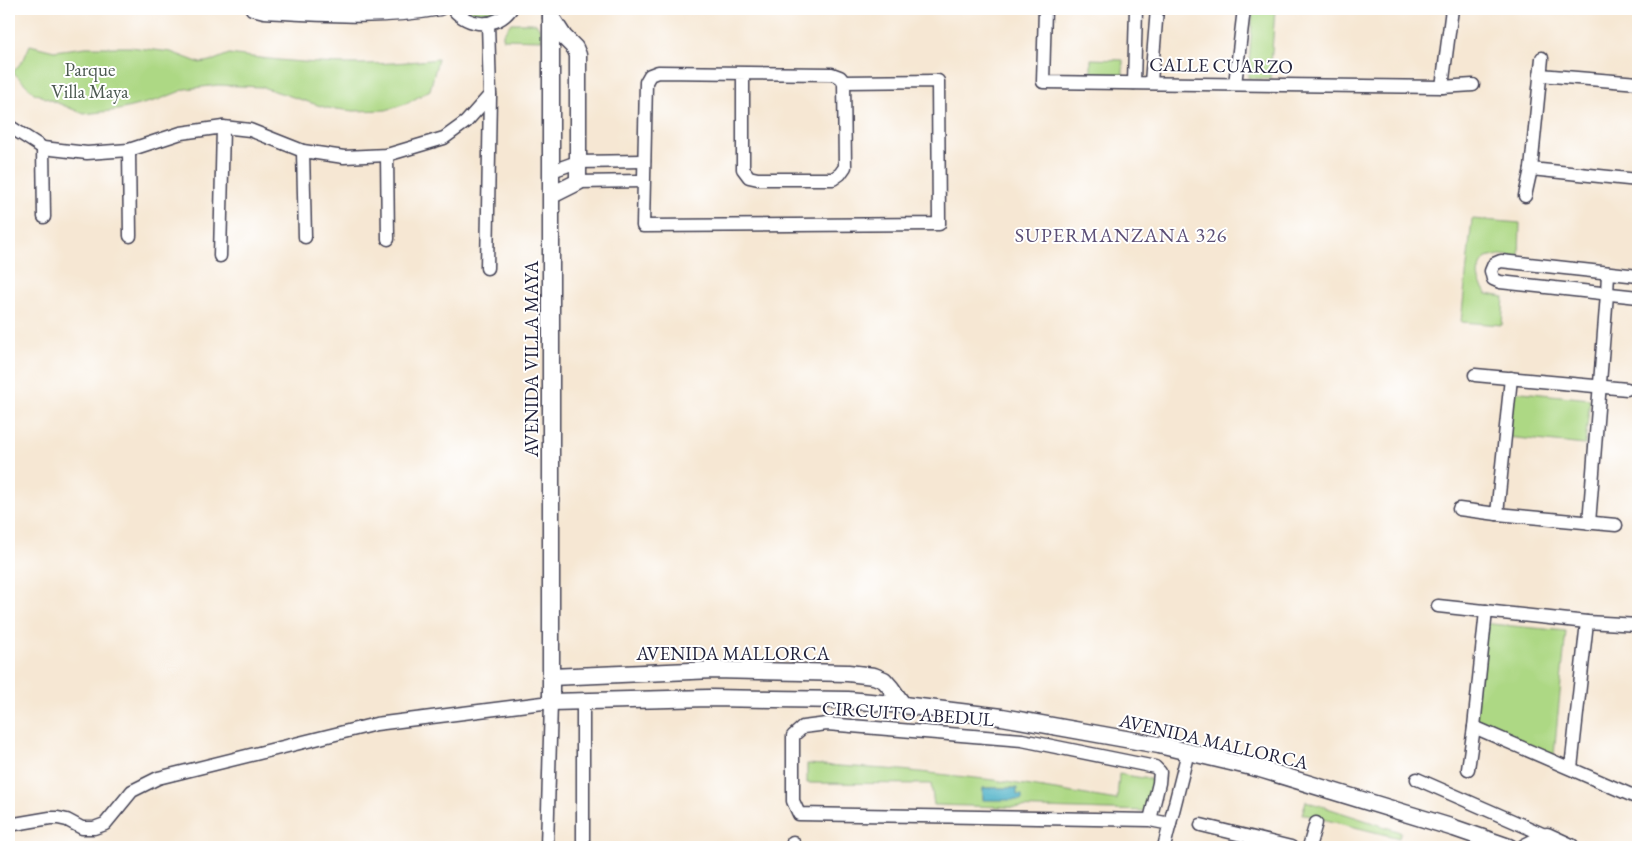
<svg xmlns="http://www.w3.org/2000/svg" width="1647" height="856" viewBox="0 0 1647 856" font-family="'EB Garamond',serif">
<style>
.green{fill:#add884;stroke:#687d60;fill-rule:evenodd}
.water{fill:#46aec5;stroke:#346880}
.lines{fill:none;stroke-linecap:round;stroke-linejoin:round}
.minor-casing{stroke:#424052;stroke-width:15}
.major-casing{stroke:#424052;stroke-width:19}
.minor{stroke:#fff;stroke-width:12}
.major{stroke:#fff;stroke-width:16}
.labels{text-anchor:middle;stroke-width:4;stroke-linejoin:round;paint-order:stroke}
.street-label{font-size:19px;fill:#22223b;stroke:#fff}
.park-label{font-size:19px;fill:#4c5951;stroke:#fff}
.neighbourhood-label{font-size:20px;letter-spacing:1px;fill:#5b4e75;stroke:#fff}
</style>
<rect width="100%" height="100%" fill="#fff"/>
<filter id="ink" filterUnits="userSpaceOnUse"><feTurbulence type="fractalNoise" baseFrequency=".02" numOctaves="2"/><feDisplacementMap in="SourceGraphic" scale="10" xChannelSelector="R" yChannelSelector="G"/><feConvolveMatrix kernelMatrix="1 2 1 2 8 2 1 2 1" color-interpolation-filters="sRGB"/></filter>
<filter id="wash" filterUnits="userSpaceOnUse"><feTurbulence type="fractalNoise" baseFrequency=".0096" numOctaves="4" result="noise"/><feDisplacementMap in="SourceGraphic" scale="20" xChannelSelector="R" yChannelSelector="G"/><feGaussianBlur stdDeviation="1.12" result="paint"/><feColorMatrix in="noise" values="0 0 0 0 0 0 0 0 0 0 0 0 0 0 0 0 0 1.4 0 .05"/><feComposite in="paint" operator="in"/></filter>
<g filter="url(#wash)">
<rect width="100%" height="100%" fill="#f6e7d3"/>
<g class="green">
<path d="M467,9H466H502C490,18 478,17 467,9Z"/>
<path d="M1253,9H1275L1270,79L1248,78Z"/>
<path d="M511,23H536L541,31L542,40L503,39V34Z"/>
<path d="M30,45L54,51L86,47H130L171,52L200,63L214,60L229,54C301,64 365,68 438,59L430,90L408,103L386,110L354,111L327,108L262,87L218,85L186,89L158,100L119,110L84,114L34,93L13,72L24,59Z"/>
<path d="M1091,59L1123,60V77H1091Z"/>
<path d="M1472,219L1520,223L1519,257L1500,255L1486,258C1474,273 1477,280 1487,294L1504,297L1502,325L1461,322Z"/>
<path d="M1512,391L1590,399L1585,445L1507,437Z"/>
<path d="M1481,623L1566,631L1554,755L1472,719Z"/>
<path d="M807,764L901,770L994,780L1117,800L1119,774L1155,780L1146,811L934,805L931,784L807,783ZM983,788H1016L1017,795L983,799Z"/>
<path d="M1306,801L1401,832L1399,838L1302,814Z"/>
</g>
<path class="water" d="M983,788H1017V795H1022V800H983Z"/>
</g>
<g filter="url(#ink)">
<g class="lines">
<g class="minor-casing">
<g id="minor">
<path d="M252,9L264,12C323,15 382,20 440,9"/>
<path d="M453,9C469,27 496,29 511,9"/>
<path d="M1045,9L1043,82L1442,87L1473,85"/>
<path d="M743,73V169L749,177L758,179H833L840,174L845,167L844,82L840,77L832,74L658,72L650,75L646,82L643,226L939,224L938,81L844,82"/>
<path d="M1540,75L1638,83"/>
<path d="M1151,82L1157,9"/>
<path d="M1134,83L1136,9"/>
<path d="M1235,84L1244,9"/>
<path d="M1442,87L1452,9"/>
<path d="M9,126L43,148L87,153L129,150L181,133L223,127L250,130L303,151L344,157L387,155L444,138L466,122L490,95L488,23"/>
<path d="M43,148L44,217"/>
<path d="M129,150L130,236"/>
<path d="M303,151L305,237"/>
<path d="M387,155L388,239"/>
<path d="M1531,169L1638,180"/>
<path d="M552,171L577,162L644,161"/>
<path d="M578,182L643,181"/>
<path d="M1525,196L1531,169L1542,58"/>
<path d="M220,256L223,127"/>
<path d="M487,268L490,95"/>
<path d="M1638,276L1501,261L1494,264L1491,271L1493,279L1500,282L1638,297"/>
<path d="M1475,375L1627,389"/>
<path d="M1459,509L1497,514L1616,525"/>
<path d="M1497,514L1511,378"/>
<path d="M1589,523L1607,294L1608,273"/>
<path d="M1438,606L1587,622L1638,625"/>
<path d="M1474,727L1638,798"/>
<path d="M1571,768L1587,622"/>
<path d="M1468,769L1474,727L1486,611"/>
<path d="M1417,779L1547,836"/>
<path d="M1150,820L1159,783L1160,772L1155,767L1022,740L827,724L803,727L793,736V801L799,814L1150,820L1170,824"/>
<path d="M9,825L50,818H58L67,820L82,828H94L105,824L132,791L158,778L376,724L551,702L547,847"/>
<path d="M1201,825L1291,847"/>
<path d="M793,842V847"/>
<path d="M583,847V702"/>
<path d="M1164,847L1188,752"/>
<path d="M1309,847L1316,823"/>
</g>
</g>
<g class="major-casing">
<g id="major">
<path d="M551,9V702L709,698L848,700L903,705L1002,717L1159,745L1260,769L1454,828L1509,847"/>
<path d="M551,17L564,37L575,48L578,55V182L552,195"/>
<path d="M551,677L714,670L848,673L874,676L884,680L891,688L903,705"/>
<path d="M1525,847L1547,836L1571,847"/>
</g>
</g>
<use href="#minor" class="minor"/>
<use href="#major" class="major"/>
</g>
</g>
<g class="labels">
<g class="street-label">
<text transform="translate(1221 65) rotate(1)" y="7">CALLE CUARZO</text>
<text transform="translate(531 359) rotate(-90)" y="7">AVENIDA VILLA MAYA</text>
<text x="733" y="660">AVENIDA MALLORCA</text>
<text transform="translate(908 713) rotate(4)" y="7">CIRCUITO ABEDUL</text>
<text transform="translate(1214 741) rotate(13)" y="7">AVENIDA MALLORCA</text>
</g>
<g class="park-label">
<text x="90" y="76">Parque<tspan x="90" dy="22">Villa Maya</tspan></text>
</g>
<g class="neighbourhood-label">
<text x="1121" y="242">SUPERMANZANA 326</text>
</g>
</g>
<rect width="1647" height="856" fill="none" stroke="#fff" stroke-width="30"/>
</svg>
